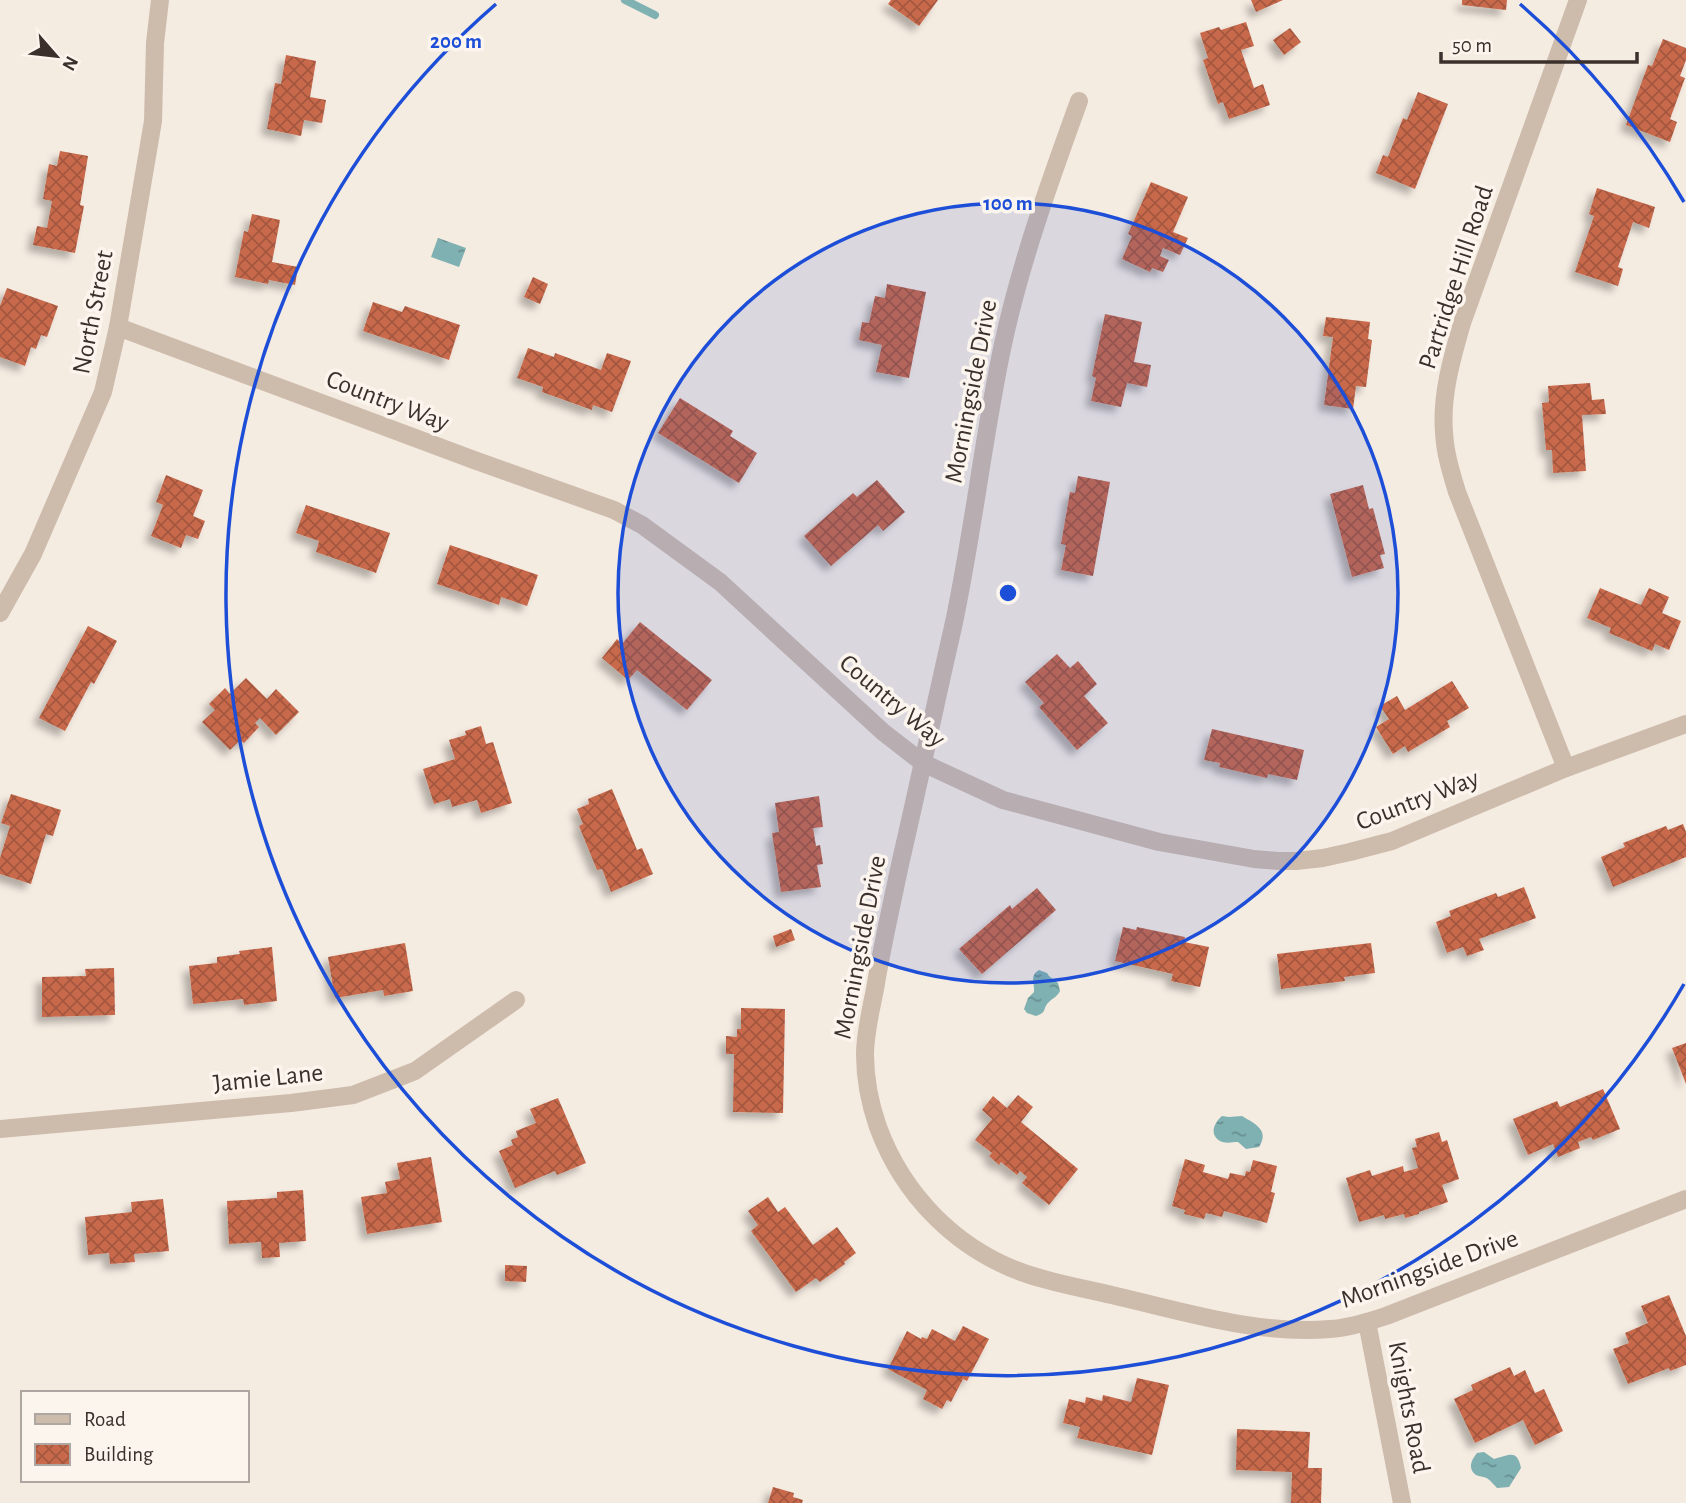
<svg xmlns="http://www.w3.org/2000/svg" width="1686" height="1503" viewBox="0 0 1686 1503" font-family="'Alegreya Sans',sans-serif">
<style>
.water{fill:url(#water-ripples)}
.lines{fill:none;stroke-linecap:round;stroke-linejoin:round}
.stream{stroke:#7fb0b2;stroke-width:8}
.building{fill:url(#building-cross-hatch);filter:url(#shadow)}
.minor{stroke:#cdbbac;stroke-width:18}
.ring{fill:none;stroke:#1d4ed8;stroke-width:3.5}
.labels{text-anchor:middle;stroke-width:7;stroke-linejoin:round;paint-order:stroke}
.street-label{font-size:26px;fill:#3b302b;stroke:#fbf5ee}
.centre{fill:#1d4ed8;stroke:#fbf5ee;stroke-width:3.5}
.ring-label{font-size:21px;text-anchor:middle;font-weight:bold;fill:#1d4ed8;stroke:#fbf5ee;stroke-width:7;stroke-linejoin:round;paint-order:stroke}
</style>
<defs>
<pattern id="water-ripples" width="26" height="14" patternUnits="userSpaceOnUse" patternTransform="scale(1.75)"><rect width="26" height="14" fill="#7fb0b2"/><path d="M2 4q2-2 4 0t4 0M15 11q2-2 4 0t4 0" fill="none" stroke="#699091"/></pattern>
<pattern id="building-cross-hatch" width="8" height="8" patternUnits="userSpaceOnUse" patternTransform="scale(1.75)"><rect width="8" height="8" fill="#c8694b"/><path d="M0 0l8 8M0 8l8-8" fill="none" stroke="#a4573f"/></pattern>
<filter id="shadow"><feDropShadow dx="-6" dy="6" stdDeviation="3.5" flood-color="#0004"/></filter>
</defs>
<rect width="100%" height="100%" fill="#f4ebe1"/>
<g class="water">
<path d="M438,238L466,248L459,267L431,257Z"/>
<path d="M1039,970L1047,973L1049,976L1058,983L1060,991C1057,997 1054,997 1049,1002C1042,1008 1048,1012 1036,1016L1027,1013L1024,1009L1028,998L1034,992C1035,983 1029,976 1039,970Z"/>
<path d="M1222,1116L1229,1117L1242,1116C1255,1124 1270,1130 1259,1147L1246,1149L1238,1142C1233,1142 1225,1144 1220,1141C1209,1134 1214,1123 1222,1116Z"/>
<path d="M1484,1452L1494,1459C1508,1456 1517,1448 1521,1468L1509,1487L1497,1488C1494,1485 1491,1481 1488,1479C1485,1476 1479,1477 1476,1475C1467,1468 1472,1459 1477,1453Z"/>
</g>
<g class="lines">
<path class="stream" d="M625,0L655,15"/>
</g>
<g class="building">
<path d="M891,0H938L919,26L888,4Z"/>
<path d="M1251,0H1283L1256,12Z"/>
<path d="M1462,0H1507L1506,10L1462,5Z"/>
<path d="M1246,22L1254,46L1241,50L1254,88L1263,84L1270,105L1229,119L1223,102L1218,104L1203,60L1208,58L1200,33L1219,27L1221,30Z"/>
<path d="M1290,28L1301,42L1284,55L1273,40Z"/>
<path d="M1663,39L1686,48V60L1680,76L1685,78L1670,119L1677,122L1670,142L1626,125L1648,65L1652,66Z"/>
<path d="M286,55L316,61L310,97L326,100L322,123L304,120L301,136L267,129L275,83L281,84Z"/>
<path d="M1418,92L1448,104L1415,189L1376,173L1383,155L1388,157L1403,118L1407,120Z"/>
<path d="M60,151L88,156L80,205L84,206L75,253L33,245L37,226L47,228L52,201L43,199L49,164L57,166Z"/>
<path d="M1151,182L1188,197L1173,232L1188,238L1180,255L1163,248L1160,256L1169,260L1163,272L1152,268L1150,272L1122,259L1132,236L1128,234Z"/>
<path d="M1597,188L1655,207L1649,228L1633,222L1618,267L1623,269L1618,286L1575,272L1594,216L1589,214Z"/>
<path d="M252,214L280,220L272,262L298,267L295,285L269,280L268,284L235,277L244,231L248,232Z"/>
<path d="M533,277L548,284L540,304L524,297Z"/>
<path d="M887,284L926,292L909,378L876,372L882,345L859,340L862,322L869,323L875,296L885,298Z"/>
<path d="M7,288L58,306L47,337L41,335L36,349L31,347L25,366L0,357V306Z"/>
<path d="M373,302L402,312L405,306L460,325L449,360L363,331Z"/>
<path d="M1105,314L1142,322L1134,362L1151,365L1147,387L1127,383L1121,407L1091,401L1096,378L1092,376Z"/>
<path d="M1326,317L1370,322L1368,339L1372,340L1366,387L1356,386L1353,409L1324,405L1333,337L1323,336Z"/>
<path d="M528,348L554,357L555,353L601,370L607,353L631,361L612,412L593,405L592,410L542,392L543,387L517,378Z"/>
<path d="M1590,383L1592,400L1604,399L1606,414L1582,415L1586,471L1553,473L1552,450H1546L1542,403L1549,402L1548,386Z"/>
<path d="M680,398L733,431L730,436L757,453L739,483L658,433Z"/>
<path d="M166,475L203,490L193,516L205,521L198,539L186,535L181,548L151,536L163,505L156,502Z"/>
<path d="M1078,476L1110,482L1093,576L1061,570L1066,545L1061,544L1070,492L1075,493Z"/>
<path d="M877,480L905,512L883,531L878,525L831,566L804,536L853,493L857,497Z"/>
<path d="M1363,485L1369,509L1373,508L1385,554L1380,555L1384,568L1352,577L1330,494Z"/>
<path d="M306,505L390,533L376,573L316,552L319,541L296,533Z"/>
<path d="M450,545L538,575L527,606L501,597L499,605L437,584Z"/>
<path d="M1600,588L1641,605L1649,588L1669,597L1662,613L1681,621L1669,650L1655,644L1652,651L1609,633L1611,628L1587,618Z"/>
<path d="M640,622L712,680L687,710L637,670L628,680L602,658L617,639L622,644Z"/>
<path d="M88,626L117,641L94,684L91,682L65,731L39,718Z"/>
<path d="M1057,654L1070,668L1078,661L1097,684L1084,696L1108,723L1077,750L1039,707L1044,703L1025,682Z"/>
<path d="M246,678L267,699L276,689L299,712L276,735L260,718L255,723L259,727L244,743L240,740L230,750L202,722L215,710L209,704L225,688L230,694Z"/>
<path d="M1452,681L1469,708L1447,721L1450,727L1408,752L1405,746L1393,754L1376,727L1389,719L1380,706L1397,696L1405,710Z"/>
<path d="M481,726L486,744L493,742L512,803L481,813L477,800L452,807L450,799L434,804L423,769L455,759L449,740L466,735L465,731Z"/>
<path d="M1212,729L1304,750L1297,780L1268,774L1267,778L1219,767L1220,763L1204,760Z"/>
<path d="M612,789L637,850L642,848L653,874L611,892L602,869L597,870L579,826L583,824L577,809L589,804L588,799Z"/>
<path d="M11,794L61,810L53,836L46,834L31,884L0,874V858L10,826L1,823Z"/>
<path d="M819,796L823,827L813,828L816,846L820,845L823,864L817,865L821,887L781,892L772,833L779,832L775,803Z"/>
<path d="M1683,824L1686,832V857L1613,887L1601,857L1625,847L1623,843L1666,826L1668,830Z"/>
<path d="M1524,887L1536,918L1479,939L1484,950L1467,956L1463,947L1447,953L1436,922L1451,916L1449,911L1496,893L1498,897Z"/>
<path d="M1037,888L1056,910L982,974L959,949L1010,905L1012,909Z"/>
<path d="M1123,927L1136,930L1137,927L1185,937L1184,942L1209,947L1200,987L1171,981L1173,974L1115,961Z"/>
<path d="M791,929L795,940L776,947L773,936Z"/>
<path d="M405,943L413,991L384,996L383,990L335,998L328,957Z"/>
<path d="M1371,943L1375,973L1344,977L1345,981L1281,989L1277,954Z"/>
<path d="M272,947L277,1001L244,1005L243,999L193,1004L189,966L217,963V957L240,954L239,951Z"/>
<path d="M114,968L115,1015L42,1017V977L86,976L85,969Z"/>
<path d="M741,1008L785,1009L783,1113L733,1112L734,1054H726V1036L737,1037V1029H741Z"/>
<path d="M1686,1043V1084L1672,1048Z"/>
<path d="M1603,1089L1620,1129L1593,1140L1591,1137L1578,1142L1580,1148L1558,1157L1553,1144L1528,1155L1513,1119L1557,1101L1560,1107Z"/>
<path d="M1018,1095L1033,1107L1021,1122L1078,1169L1049,1205L1022,1183L1027,1177L1020,1171L1017,1175L1001,1162L999,1165L989,1156L992,1153L975,1140L992,1119L982,1110L993,1096L1007,1108Z"/>
<path d="M558,1098L586,1163L557,1175L555,1171L515,1188L499,1151L513,1145L511,1140L518,1137L516,1131L536,1123L530,1109Z"/>
<path d="M1439,1132L1442,1142L1447,1140L1459,1179L1442,1185L1448,1202L1419,1212V1214L1405,1218L1404,1214L1385,1219L1384,1215L1359,1222L1346,1178L1370,1170L1372,1176L1403,1166L1404,1172L1418,1168L1412,1148L1417,1147L1415,1139Z"/>
<path d="M431,1157L442,1222L367,1234L361,1197L387,1193L385,1182L400,1179L397,1163Z"/>
<path d="M1185,1159L1205,1165L1203,1172L1228,1179L1230,1173L1245,1176L1246,1171L1250,1172L1253,1160L1277,1166L1271,1192L1275,1193L1267,1223L1224,1211L1222,1217L1206,1213L1204,1219L1184,1214L1185,1210L1172,1206Z"/>
<path d="M303,1190L306,1241L279,1243L280,1257L262,1258L261,1242L229,1244L227,1201L277,1198V1192Z"/>
<path d="M768,1197L778,1212L785,1207L813,1245L837,1227L856,1253L844,1262L845,1264L820,1282L816,1278L796,1292L751,1231L758,1225L748,1211Z"/>
<path d="M163,1199L169,1251L134,1254L135,1262L110,1264L109,1253L88,1255L85,1217L132,1212L131,1202Z"/>
<path d="M505,1265L527,1266L526,1282L505,1281Z"/>
<path d="M1669,1295L1686,1336V1365L1670,1371L1669,1368L1628,1384L1613,1349L1629,1343L1625,1333L1648,1323L1641,1306Z"/>
<path d="M963,1326L989,1339L967,1381L963,1379L951,1402L947,1400L942,1409L923,1399L927,1390L888,1369L907,1331L921,1339L922,1337L927,1339L932,1329L955,1341Z"/>
<path d="M1510,1367L1514,1376L1525,1370L1535,1393L1544,1389L1563,1431L1535,1445L1523,1420L1475,1443L1454,1399L1473,1390L1471,1385Z"/>
<path d="M1137,1378L1169,1385L1152,1455L1077,1438L1080,1427L1063,1423L1069,1399L1085,1403L1086,1397L1102,1401L1103,1395L1131,1402Z"/>
<path d="M1237,1429L1310,1432L1308,1468H1322L1321,1503H1291L1292,1472L1236,1470Z"/>
<path d="M773,1487L794,1493L793,1497L803,1500L802,1503H768Z"/>
</g>
<g class="lines">
<g class="minor">
<path d="M1079,101C1050,181 1021,261 1003,344C983,438 973,534 953,627C935,705 919,783 901,860C892,903 882,946 875,989C871,1010 865,1033 865,1054C865,1078 870,1104 878,1127C903,1195 956,1249 1024,1273C1055,1284 1088,1289 1120,1297C1189,1313 1259,1335 1330,1329C1349,1328 1368,1322 1386,1316L1686,1199"/>
<path d="M118,327L474,460L614,510L642,525L720,582L883,732L923,763L1003,800L1159,842L1254,859L1278,861H1296L1323,858L1350,852L1392,841L1566,768L1686,724"/>
<path d="M0,613L33,554L103,392L118,327L153,121L155,43L160,0"/>
<path d="M1566,768L1457,492C1451,472 1445,453 1444,432C1441,395 1452,358 1462,323L1578,0"/>
<path d="M0,1129L291,1103L353,1095L415,1071L516,1000"/>
<path d="M1367,1322L1402,1503"/>
</g>
</g>
<circle cx="1008" cy="593" r="390" fill="#1d4ed8" fill-opacity=".12"/>
<g class="ring">
<circle cx="1008" cy="593" r="390"/>
<path d="M1684 984A781 781 0 1 1 496 4M1520 4A781 781 0 0 1 1684 202"/>
</g>
<g class="labels">
<g class="street-label">
<text transform="translate(1455 277) rotate(-72)" y="9">Partridge Hill Road</text>
<text transform="translate(92 312) rotate(-79)" y="9">North Street</text>
<text transform="translate(970 391) rotate(-79)" y="9">Morningside Drive</text>
<text transform="translate(388 400) rotate(21)" y="9">Country Way</text>
<text transform="translate(893 700) rotate(40)" y="9">Country Way</text>
<text transform="translate(1417 799) rotate(-21)" y="9">Country Way</text>
<text transform="translate(859 947) rotate(-79)" y="9">Morningside Drive</text>
<text transform="translate(268 1077) rotate(-6)" y="9">Jamie Lane</text>
<text transform="translate(1429 1268) rotate(-20)" y="9">Morningside Drive</text>
<text transform="translate(1410 1407) rotate(79)" y="9">Knights Road</text>
</g>
</g>
<circle cx="1008" cy="593" r="10" class="centre"/>
<g class="ring-label">
<text x="456" y="48">200 m</text>
<text x="1008" y="210">100 m</text>
</g>
<rect x="21" y="1391" width="228" height="91" fill="#fbf5ee" stroke="#aea6a0" stroke-width="2"/>
<rect x="35" y="1414" width="35" height="10" fill="#cdbbac" stroke="#aea6a0" stroke-width="2"/>
<text x="84" y="1426" font-size="21" fill="#3b302b">Road</text>
<rect x="35" y="1444" width="35" height="21" fill="url(#building-cross-hatch)" stroke="#aea6a0" stroke-width="2"/>
<text x="84" y="1461" font-size="21" fill="#3b302b">Building</text>
<g transform="translate(56 56) rotate(118)" stroke="#fbf5ee" stroke-width="5" paint-order="stroke">
<path d="M0-5L12 26L0 18L-12 26Z" fill="#3b302b"/>
<text y="-10" font-size="19" font-weight="bold" text-anchor="middle" fill="#3b302b">N</text>
</g>
<path d="M1441 52v10h196v-10" fill="none" stroke="#3b302b" stroke-width="3.5"/>
<text x="1452" y="52" font-size="21" fill="#3b302b" stroke="#fbf5ee" stroke-width="5" paint-order="stroke">50 m</text>
</svg>
